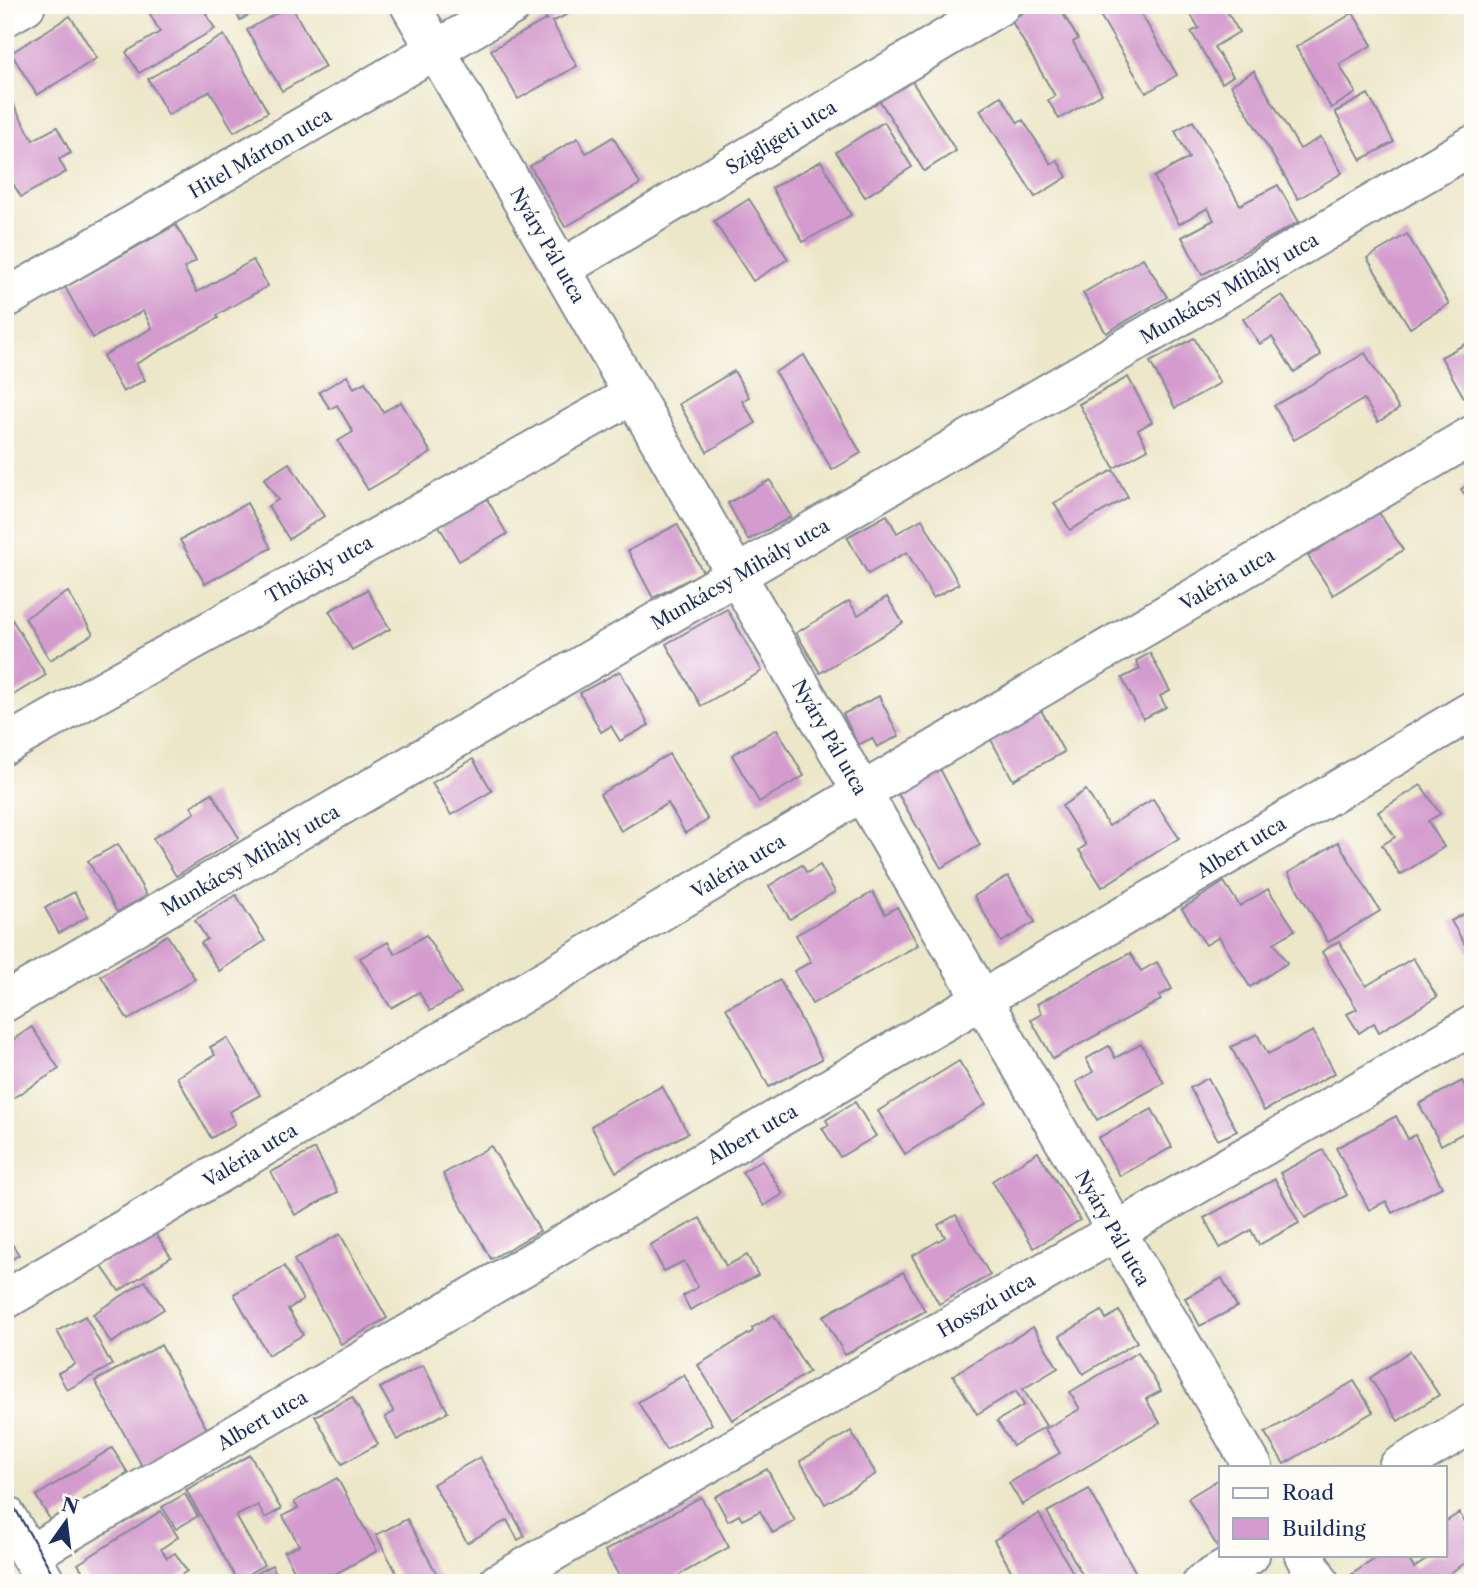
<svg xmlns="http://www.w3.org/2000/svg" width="1478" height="1588" viewBox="0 0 1478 1588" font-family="'Libre Caslon Text',serif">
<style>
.building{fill:#d49cce}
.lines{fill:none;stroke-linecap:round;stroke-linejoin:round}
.minor-casing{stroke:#848b94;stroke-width:42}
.minor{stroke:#fff;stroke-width:38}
.tram{stroke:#1b2f5e;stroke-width:2}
.labels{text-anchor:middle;stroke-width:5;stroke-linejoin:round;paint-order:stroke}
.street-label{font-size:19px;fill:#1b2f5e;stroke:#fdfcf7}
</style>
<rect width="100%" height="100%" fill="#fdfcf7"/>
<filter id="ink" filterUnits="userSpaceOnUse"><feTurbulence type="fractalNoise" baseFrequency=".0143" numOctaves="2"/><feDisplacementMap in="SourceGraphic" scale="14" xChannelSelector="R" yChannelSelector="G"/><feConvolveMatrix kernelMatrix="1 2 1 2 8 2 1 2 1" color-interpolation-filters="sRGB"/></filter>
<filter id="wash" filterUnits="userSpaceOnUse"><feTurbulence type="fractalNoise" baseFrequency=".00686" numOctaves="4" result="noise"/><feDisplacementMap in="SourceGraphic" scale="28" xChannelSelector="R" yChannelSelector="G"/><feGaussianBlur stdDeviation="1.57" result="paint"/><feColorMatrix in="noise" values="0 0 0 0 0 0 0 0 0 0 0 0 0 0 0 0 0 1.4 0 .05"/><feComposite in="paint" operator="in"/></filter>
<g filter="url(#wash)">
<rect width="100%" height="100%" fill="#ede7c9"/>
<g id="blocks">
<g class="building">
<path d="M145,5H201L215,29L139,73L126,52L160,32Z"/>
<path d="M232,5H266L240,20Z"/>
<path d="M291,5L325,67L282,91L247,30Z"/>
<path d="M558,5H563L568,14L552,22L577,66L518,99L491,50L547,19L544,13Z"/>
<path d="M1037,5H1058L1078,39L1073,42L1102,94L1059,119L1048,100L1055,96L1011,20Z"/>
<path d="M1094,5H1136L1177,75L1146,93Z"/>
<path d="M1185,5H1223L1239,32L1214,47L1233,76L1222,83L1191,32L1199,28Z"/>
<path d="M1353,13L1372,45L1339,64L1356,93L1331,108L1296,47Z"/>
<path d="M70,16L97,58L37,95L11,53Z"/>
<path d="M224,35L268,112L234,132L210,91L168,115L148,79Z"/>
<path d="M1254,71L1300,149L1321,137L1342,173L1298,199L1231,85Z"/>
<path d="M910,78L956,151L924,171L878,98Z"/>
<path d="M5,90L33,140L57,127L71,153L59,159L66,172L21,197L5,170V157L11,155L5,145Z"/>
<path d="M1368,94L1394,142L1361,160L1335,112Z"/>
<path d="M1001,96L1018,123L1023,120L1051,164L1057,160L1067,177L1035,197L980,110Z"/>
<path d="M1193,121L1240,205L1278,185L1299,222L1202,275L1182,237L1214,220L1208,208L1179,224L1154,177L1189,158L1175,131Z"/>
<path d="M884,122L912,167L865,197L836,152Z"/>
<path d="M613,137L640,184L565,227L530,166L578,138L586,153Z"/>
<path d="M821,161L851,215L803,242L772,188Z"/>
<path d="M749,199L788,259L753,281L714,221Z"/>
<path d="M176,225L196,261L184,268L197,292L253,260L268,286L217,315L218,318L136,364L145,380L123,392L103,356L152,328L143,311L93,338L65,287Z"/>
<path d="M1407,234L1449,304L1410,328L1367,258Z"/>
<path d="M1143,258L1167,297L1106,333L1083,293Z"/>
<path d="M1282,295L1321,355L1294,372L1272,337L1260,344L1243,319Z"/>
<path d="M1194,338L1220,383L1175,408L1150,362Z"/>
<path d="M1473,340V406L1470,408L1441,357Z"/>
<path d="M1365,353L1399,409L1378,422L1364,399L1294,440L1274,406Z"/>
<path d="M804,355L861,453L832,470L775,372Z"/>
<path d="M734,371L749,397L742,401L756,423L707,452L679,404Z"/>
<path d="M347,376L354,388L365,382L383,412L401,402L431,453L368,490L338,441L353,432L337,405L330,409L319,392Z"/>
<path d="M1128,377L1152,422L1138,430L1148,449L1114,468L1079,404Z"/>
<path d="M289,463L324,516L289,539L268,506L278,500L264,479Z"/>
<path d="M1113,470L1128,497L1070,530L1054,503Z"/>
<path d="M770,480L791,517L748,540L728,503Z"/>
<path d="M1473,482V508L1461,489Z"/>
<path d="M483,492L507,534L459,561L435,519Z"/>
<path d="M247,503L271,548L205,584L180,540Z"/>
<path d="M1378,511L1403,550L1333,595L1308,556Z"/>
<path d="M887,515L897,533L922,519L959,584L933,598L907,552L868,574L847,537Z"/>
<path d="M677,524L703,572L653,598L628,551Z"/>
<path d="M367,590L390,629L352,650L329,611Z"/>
<path d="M68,592L93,634L50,660L25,618Z"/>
<path d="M887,597L903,623L820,673L796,633L849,601L858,615Z"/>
<path d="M5,608L46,675L5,700Z"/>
<path d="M727,609L762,671L701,706L666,644Z"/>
<path d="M1150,653L1170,691L1160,696L1166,707L1143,719L1122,678L1140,669L1136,661Z"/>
<path d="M620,671L649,725L620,741L611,726L601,732L580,693Z"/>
<path d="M879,696L899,736L877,747L872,738L858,745L843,714Z"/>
<path d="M1041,710L1064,752L1013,780L990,738Z"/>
<path d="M777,729L804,776L759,802L732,755Z"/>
<path d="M669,754L708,820L685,833L668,803L621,831L600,794Z"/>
<path d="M473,759L492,791L451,815L432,783Z"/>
<path d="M939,767L980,845L941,868L897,792Z"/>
<path d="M1421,785L1440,814L1428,821L1444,847L1400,875L1382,845L1395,837L1378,812Z"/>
<path d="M1086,790L1109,826L1153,799L1179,838L1102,887L1079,850L1086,845L1062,806Z"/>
<path d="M212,793L239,838L176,876L153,838L195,813L191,806Z"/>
<path d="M1338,842L1380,911L1328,942L1288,873Z"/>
<path d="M118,844L147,896L117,912L88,861Z"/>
<path d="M802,865L807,873L820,865L835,892L790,919L769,886Z"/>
<path d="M1008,876L1035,922L1001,942L974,896Z"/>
<path d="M1224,882L1240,906L1268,889L1295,930L1274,943L1287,963L1250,987L1219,937L1206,945L1182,909Z"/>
<path d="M74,892L88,916L59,933L45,908Z"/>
<path d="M873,892L885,914L897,907L918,945L812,1004L794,971L811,962L796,935Z"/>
<path d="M236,895L265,941L219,971L201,943L207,939L195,920Z"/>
<path d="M1473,909V958L1451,921Z"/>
<path d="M167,935L195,979L128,1020L101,976Z"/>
<path d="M426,935L461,993L430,1011L419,992L391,1008L360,958L388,942L395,954Z"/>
<path d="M1339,941L1366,986L1413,958L1437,997L1379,1032L1374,1023L1359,1033L1347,1014L1357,1009L1322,952Z"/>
<path d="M1130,953L1141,971L1157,962L1172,989L1159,996L1161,1000L1053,1059L1031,1020L1042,1014L1037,1004Z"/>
<path d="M780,980L822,1059L769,1087L726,1008Z"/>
<path d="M32,1027L59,1069L5,1103V1045Z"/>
<path d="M1313,1031L1335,1073L1264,1111L1231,1047L1257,1034L1268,1054Z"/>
<path d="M227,1038L260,1095L229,1112L235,1124L211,1138L177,1077L215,1055L210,1047Z"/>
<path d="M1141,1044L1164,1083L1097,1120L1076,1082L1093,1072L1086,1059L1109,1046L1115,1058Z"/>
<path d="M959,1061L986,1104L905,1154L878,1111Z"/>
<path d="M1208,1078L1237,1131L1218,1140L1190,1088Z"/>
<path d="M1462,1081L1473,1101V1128L1441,1145L1419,1104Z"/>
<path d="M662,1086L688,1133L616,1172L591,1126Z"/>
<path d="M855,1102L876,1136L840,1157L822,1128L829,1125L826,1120Z"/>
<path d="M1152,1109L1172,1147L1120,1176L1098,1138Z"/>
<path d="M1396,1116L1408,1139L1415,1135L1442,1187L1392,1213L1386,1201L1369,1210L1336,1148Z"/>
<path d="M491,1146L540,1231L491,1259L443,1174Z"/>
<path d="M315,1149L338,1192L295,1215L271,1172Z"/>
<path d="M1323,1150L1347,1195L1305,1218L1280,1173Z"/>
<path d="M1038,1152L1080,1220L1034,1248L992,1181Z"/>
<path d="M762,1160L783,1194L764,1206L742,1172Z"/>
<path d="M1275,1179L1299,1223L1259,1245L1251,1230L1220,1248L1204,1218Z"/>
<path d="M956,1215L990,1275L939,1304L912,1256L945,1237L938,1225Z"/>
<path d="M700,1218L726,1266L747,1255L758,1275L690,1310L683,1296L698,1287L684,1261L664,1271L650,1245Z"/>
<path d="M154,1231L171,1257L119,1291L101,1265Z"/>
<path d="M5,1233L19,1255L5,1263Z"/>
<path d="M340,1234L387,1318L341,1344L294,1260Z"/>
<path d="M284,1266L303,1300L288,1309L303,1335L268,1355L234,1294Z"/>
<path d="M903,1272L925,1311L845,1355L823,1316Z"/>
<path d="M1222,1278L1237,1307L1200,1326L1185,1298Z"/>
<path d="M145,1281L164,1309L111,1343L93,1314Z"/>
<path d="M1102,1311L1106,1319L1119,1311L1137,1342L1083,1374L1060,1336Z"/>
<path d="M774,1315L809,1372L732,1420L698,1365L753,1331L752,1328Z"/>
<path d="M85,1316L112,1365L67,1390L58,1373L75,1364L57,1331Z"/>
<path d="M1033,1327L1058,1368L1023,1389L1046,1426L1013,1446L997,1421L1024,1405L1016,1391L977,1414L953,1375Z"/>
<path d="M161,1345L209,1433L143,1468L95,1381Z"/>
<path d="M1410,1351L1439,1395L1398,1421L1370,1378Z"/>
<path d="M1138,1352L1161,1391L1146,1399L1160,1423L1022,1505L1009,1483L1060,1453L1045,1429L1080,1409L1070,1392Z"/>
<path d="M423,1365L448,1412L397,1440L385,1417L394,1412L380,1388Z"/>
<path d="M684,1375L712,1424L666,1450L638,1402Z"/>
<path d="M1354,1381L1373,1412L1284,1464L1265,1433Z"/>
<path d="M352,1397L378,1444L342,1464L315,1416Z"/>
<path d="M851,1431L876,1474L825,1504L800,1461Z"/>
<path d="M112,1448L128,1473L51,1521L36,1496Z"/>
<path d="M250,1455L281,1509L265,1518L258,1505L236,1516L264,1565L237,1580L186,1490Z"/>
<path d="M480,1457L525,1536L518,1540L507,1520L467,1543L433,1484Z"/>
<path d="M767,1469L795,1521L773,1533L760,1511L742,1520L739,1515L728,1521L715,1497Z"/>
<path d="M337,1478L377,1551L319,1583H301L284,1552L299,1545L283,1516L298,1508L294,1502Z"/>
<path d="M1221,1478V1553L1188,1498Z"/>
<path d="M1089,1489L1140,1580L1136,1583H1087L1047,1512Z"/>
<path d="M185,1494L198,1516L176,1529L162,1507Z"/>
<path d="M701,1497L729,1547L665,1583H623L605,1551Z"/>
<path d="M161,1511L178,1537L161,1549L167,1558L175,1553L187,1571L169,1583H90L78,1564Z"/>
<path d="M1459,1513L1473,1533V1558L1435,1583H1358L1352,1574L1381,1555H1406L1414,1568L1433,1555H1445V1522Z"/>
<path d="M1039,1514L1079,1583H1018L994,1540Z"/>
<path d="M407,1519L440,1580L435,1583H402L376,1535Z"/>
<path d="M272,1565L281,1583H237Z"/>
</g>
</g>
</g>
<g filter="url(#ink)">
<use href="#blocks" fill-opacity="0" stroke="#848b94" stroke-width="2"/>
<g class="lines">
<g class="minor-casing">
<g id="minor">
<path d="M410,5L737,576L1253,1467"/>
<path d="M5,17L26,5"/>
<path d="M561,269L1001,5"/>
<path d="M5,299L513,5"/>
<path d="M5,745L634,394"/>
<path d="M5,1002L1473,145"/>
<path d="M5,1300L862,792L1473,435"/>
<path d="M1398,1467L1473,1423"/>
<path d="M5,1514L46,1583"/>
<path d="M29,1555L981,1000L1473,710"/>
<path d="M1304,1555L1320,1583"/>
<path d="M498,1583L1115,1232L1473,1025"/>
<path d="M1202,1583L1250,1555"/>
</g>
</g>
<use href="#minor" class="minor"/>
<path class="tram" d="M5,1491L58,1583"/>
</g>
</g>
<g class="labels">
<g class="street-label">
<text transform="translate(781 137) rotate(-31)" y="7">Szigligeti utca</text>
<text transform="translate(260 153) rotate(-30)" y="7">Hitel Márton utca</text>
<text transform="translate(548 245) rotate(60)" y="7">Nyáry Pál utca</text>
<text transform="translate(1229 288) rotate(-30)" y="7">Munkácsy Mihály utca</text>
<text transform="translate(319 569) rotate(-29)" y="7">Thököly utca</text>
<text transform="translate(740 574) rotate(-30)" y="7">Munkácsy Mihály utca</text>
<text transform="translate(1227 579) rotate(-30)" y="7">Valéria utca</text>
<text transform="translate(830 737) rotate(60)" y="7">Nyáry Pál utca</text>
<text transform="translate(1241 847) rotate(-31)" y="7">Albert utca</text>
<text transform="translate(250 860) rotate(-30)" y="7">Munkácsy Mihály utca</text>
<text transform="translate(738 866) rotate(-31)" y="7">Valéria utca</text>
<text transform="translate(752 1134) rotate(-30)" y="7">Albert utca</text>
<text transform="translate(250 1155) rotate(-31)" y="7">Valéria utca</text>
<text transform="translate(1113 1228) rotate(60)" y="7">Nyáry Pál utca</text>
<text transform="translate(986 1305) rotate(-30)" y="7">Hosszú utca</text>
<text transform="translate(262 1420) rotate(-30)" y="7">Albert utca</text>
</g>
</g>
<rect width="1478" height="1588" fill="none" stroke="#fdfcf7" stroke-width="28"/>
<rect x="1219" y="1466" width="228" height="91" fill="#fdfcf7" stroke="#a3aaba" stroke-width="2"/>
<rect x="1233" y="1488" width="35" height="10" fill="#ffffff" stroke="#a3aaba" stroke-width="2"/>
<text x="1282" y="1500" font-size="21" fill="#1b2f5e">Road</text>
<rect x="1233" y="1518" width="35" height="21" fill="#d49cce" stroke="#a3aaba" stroke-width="2"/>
<text x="1282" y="1536" font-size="21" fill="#1b2f5e">Building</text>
<g transform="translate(66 1522) rotate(14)" stroke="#fdfcf7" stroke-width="5" paint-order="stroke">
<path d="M0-5L12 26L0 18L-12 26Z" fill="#1b2f5e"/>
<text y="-10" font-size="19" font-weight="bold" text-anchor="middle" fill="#1b2f5e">N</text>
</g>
</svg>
